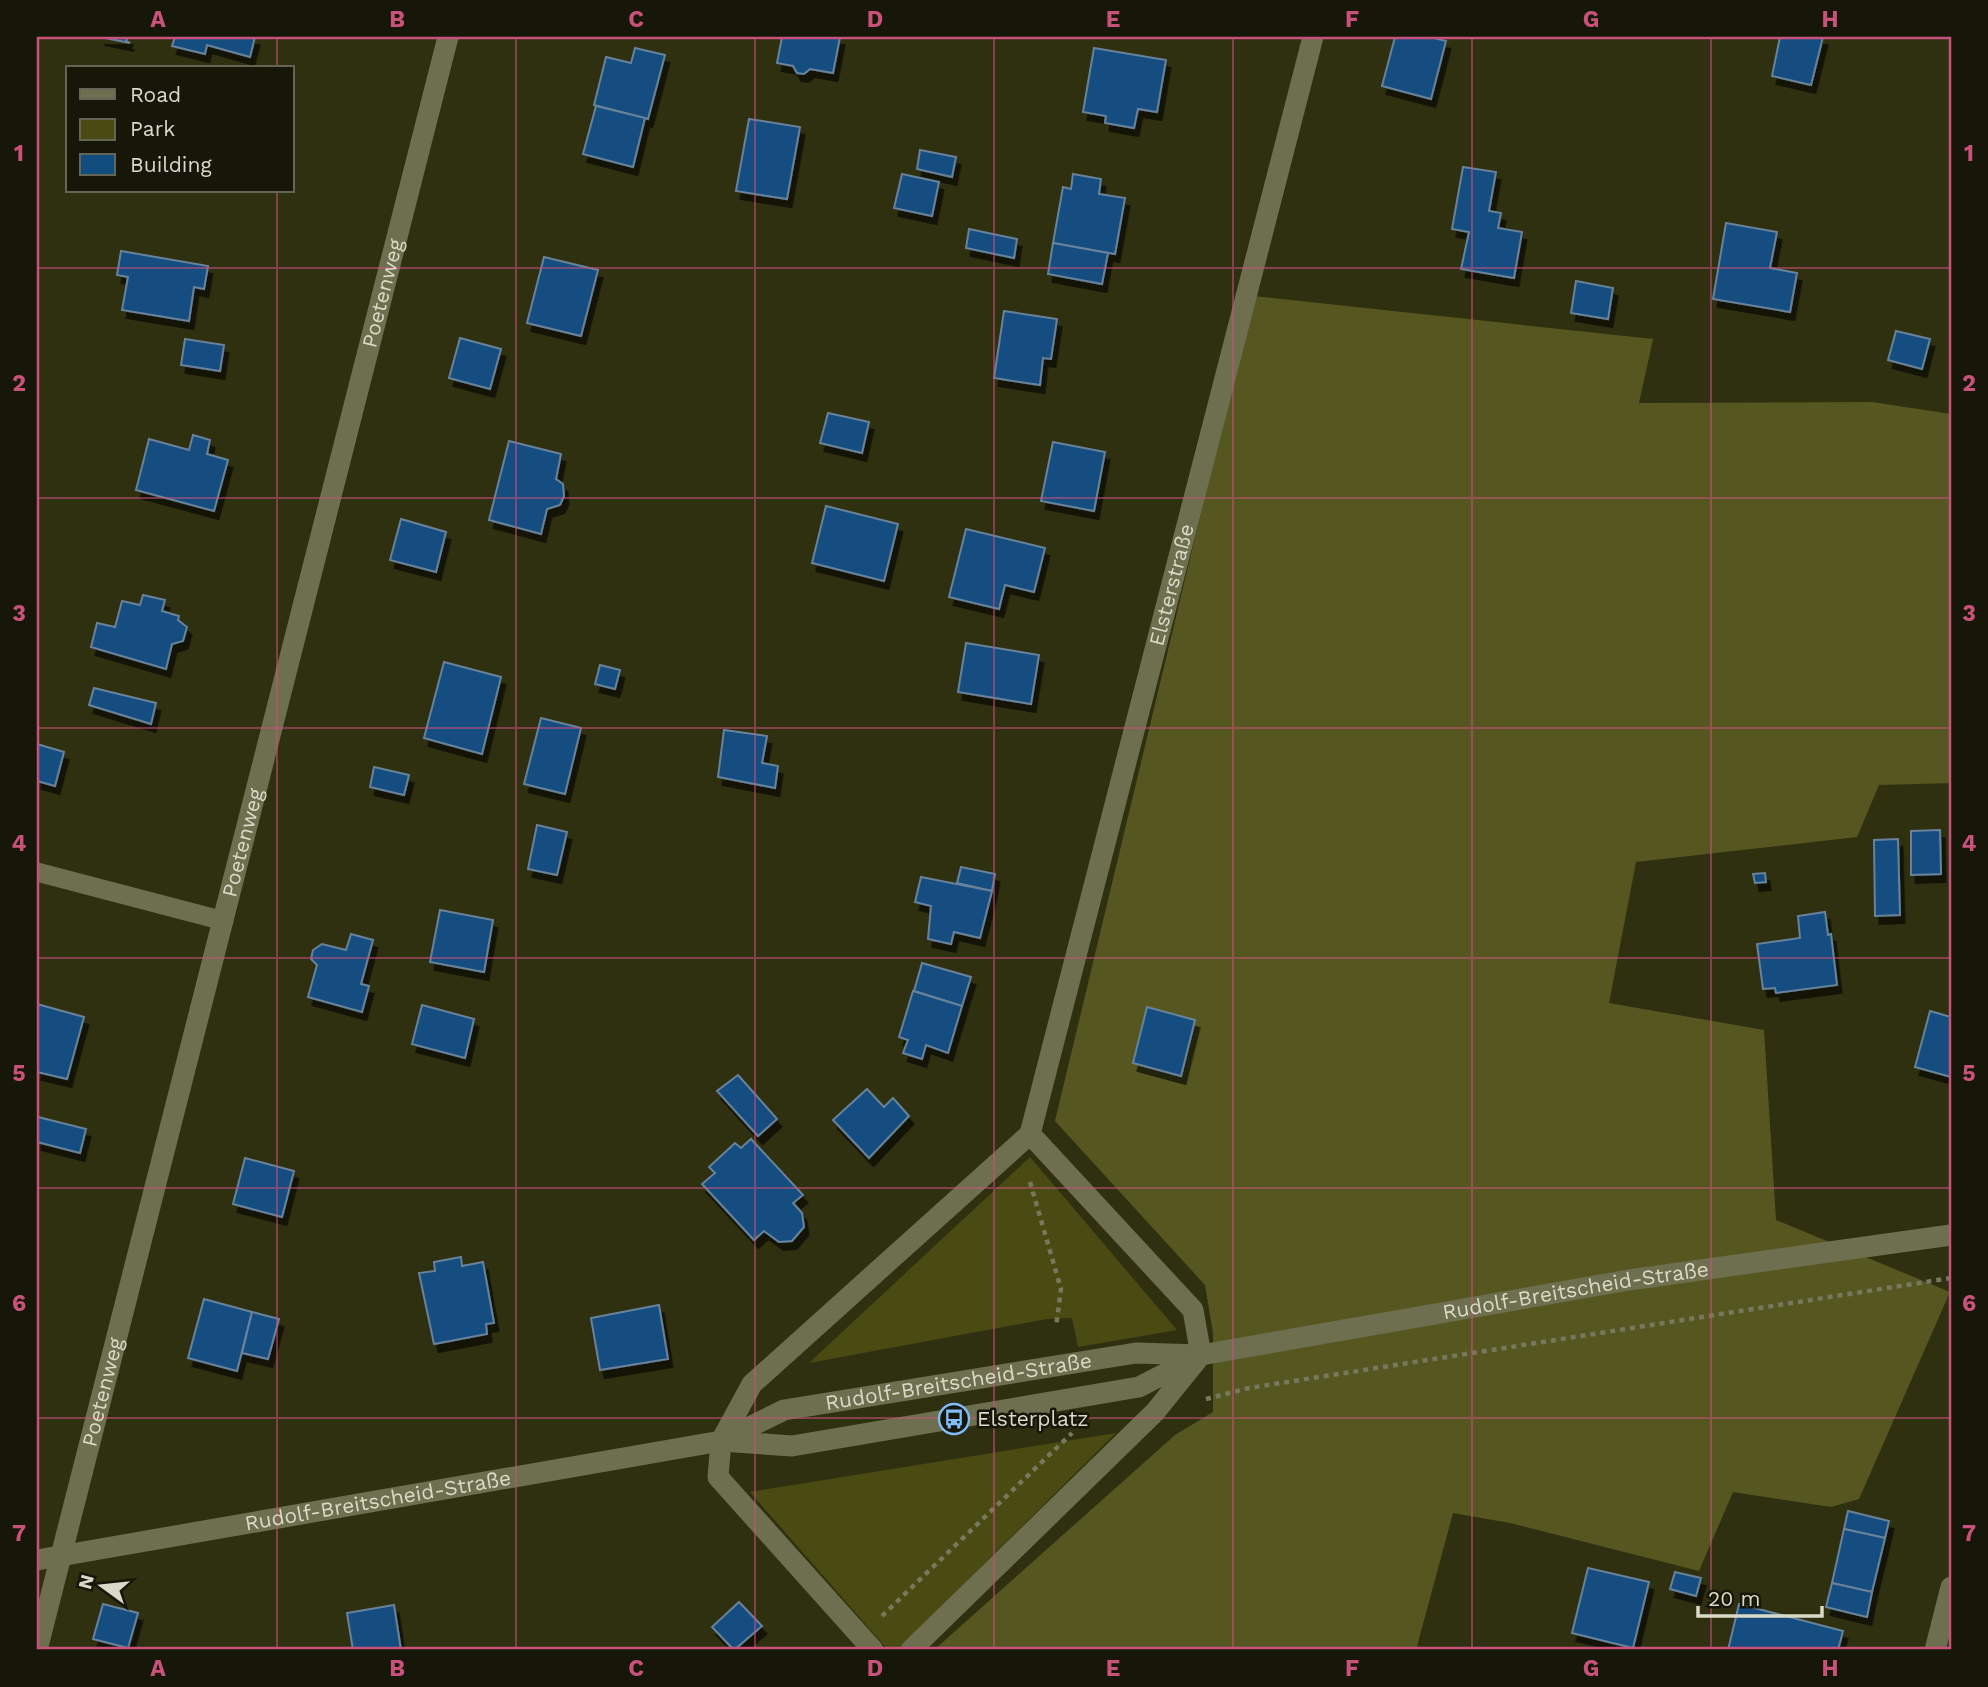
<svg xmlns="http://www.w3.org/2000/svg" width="1988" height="1687" viewBox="0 0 1988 1687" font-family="'Work Sans',sans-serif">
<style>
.green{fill:#4a4b12}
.forest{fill:#565720}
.building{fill:#124d80;stroke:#69829b;stroke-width:2;filter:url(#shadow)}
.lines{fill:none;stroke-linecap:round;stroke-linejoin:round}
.path{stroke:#77785e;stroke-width:4.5;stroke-dasharray:5 5;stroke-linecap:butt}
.lane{stroke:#6d6f4e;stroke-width:19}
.street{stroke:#6d6f4e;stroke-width:21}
.secondary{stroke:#6d6f4e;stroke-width:21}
.grid{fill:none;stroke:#c9527c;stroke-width:2;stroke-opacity:0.55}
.labels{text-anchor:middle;stroke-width:5;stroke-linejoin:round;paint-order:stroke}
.street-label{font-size:21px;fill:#d9dac8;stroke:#161709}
.poi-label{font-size:21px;fill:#d9dac8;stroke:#161709;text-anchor:start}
.neatline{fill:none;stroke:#c9527c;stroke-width:2.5}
.grid-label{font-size:23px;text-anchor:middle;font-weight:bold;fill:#c9527c}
</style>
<defs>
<filter id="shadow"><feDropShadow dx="4.5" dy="8" stdDeviation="0" flood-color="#0009"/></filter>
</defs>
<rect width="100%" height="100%" fill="#2f3010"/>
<g class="green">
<path d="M1030,1157L1177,1330L1078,1347L1072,1318L1047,1319L809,1363Z"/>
<path d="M1116,1433L897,1650H888L750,1492Z"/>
</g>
<path class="forest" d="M1253,296L1653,339L1639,403L1872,402L1951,414V783L1879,785L1857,837L1636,862L1609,1003L1764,1030L1776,1220L1950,1292L1859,1499L1831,1507L1733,1492L1699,1571L1510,1523L1453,1513L1416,1650H934L1175,1435L1213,1412V1333L1205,1285L1055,1121Z"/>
<g class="building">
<path d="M100,37H128L126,41L130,43Z"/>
<path d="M175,37H255L250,57L207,45L205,54L172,46Z"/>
<path d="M782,37H840L833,73L810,69L804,74L797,73L793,66L777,63Z"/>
<path d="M1395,37H1430L1446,41L1431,99L1382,86Z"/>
<path d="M1780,37H1823L1811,85L1772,76Z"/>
<path d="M635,48L665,55L648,119L594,105L606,57L631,63Z"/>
<path d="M1094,48L1166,60L1157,112L1138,109L1134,128L1105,123L1106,116L1083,112Z"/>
<path d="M596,106L645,118L633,167L583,154Z"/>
<path d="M749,119L800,127L787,199L736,191Z"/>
<path d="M920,150L956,157L952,177L917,169Z"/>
<path d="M1463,167L1496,172L1489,211L1501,213L1498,228L1522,232L1514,278L1461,269L1469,232L1452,229Z"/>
<path d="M902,174L939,182L932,216L894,208Z"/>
<path d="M1073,174L1101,179L1099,194L1125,198L1115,254L1053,243L1063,187L1071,189Z"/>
<path d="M1726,223L1777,232L1770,268L1797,273L1790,312L1713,299Z"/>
<path d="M969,229L1017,239L1014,258L966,248Z"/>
<path d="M1053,243L1108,253L1102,284L1048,274Z"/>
<path d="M121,251L208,266L204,289L194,287L189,321L122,310L128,277L117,275Z"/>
<path d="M544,257L598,270L581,336L527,323Z"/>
<path d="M1576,281L1613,288L1608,319L1571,313Z"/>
<path d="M1004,311L1057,319L1051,359L1043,358L1040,385L994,378Z"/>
<path d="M1896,331L1930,339L1922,369L1888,360Z"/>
<path d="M460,338L501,349L490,389L449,378Z"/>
<path d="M185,339L224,345L220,371L181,365Z"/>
<path d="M828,413L869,422L862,453L820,443Z"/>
<path d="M193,435L210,440L207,454L228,460L214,511L136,490L149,439L189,450Z"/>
<path d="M509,441L561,454L556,479L563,484L564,496L560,505L547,509L541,534L489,520Z"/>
<path d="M1053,442L1105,452L1094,511L1041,501Z"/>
<path d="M826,506L898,524L884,581L812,563Z"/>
<path d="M401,519L446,532L436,572L390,560Z"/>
<path d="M966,529L1045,548L1034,592L1005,585L999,609L949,597Z"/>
<path d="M143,595L165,600L162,611L179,616L178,620L187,627L183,641L172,644L166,669L91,647L97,623L115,627L122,601L140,605Z"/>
<path d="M966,643L1039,655L1031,704L958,692Z"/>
<path d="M444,662L501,677L482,754L424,738Z"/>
<path d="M600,665L620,670L615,689L595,684Z"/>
<path d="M94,688L156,703L151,724L89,705Z"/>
<path d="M541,718L581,728L565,794L524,784Z"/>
<path d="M724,730L767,736L762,763L778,766L775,788L718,777Z"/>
<path d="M37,744L64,752L55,786L37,781Z"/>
<path d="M374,767L409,775L404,795L370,787Z"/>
<path d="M537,825L567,832L557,875L528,869Z"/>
<path d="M1940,830L1941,874L1911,875V831Z"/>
<path d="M1898,839L1900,915L1875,916L1874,840Z"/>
<path d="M961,867L995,874L992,891L957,883Z"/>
<path d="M1765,873L1766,882L1755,883L1753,874Z"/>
<path d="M921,877L992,891L980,938L954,932L951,944L928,939L931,906L915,902Z"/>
<path d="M440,910L493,920L484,972L430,962Z"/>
<path d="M1825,912L1828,935L1831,934L1837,985L1776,993L1775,988L1763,989L1757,944L1800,938L1798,916Z"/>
<path d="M351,934L373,940L361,984L369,986L362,1012L308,997L317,965L311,959L313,950L322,944L346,950Z"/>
<path d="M922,963L971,977L962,1006L914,991Z"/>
<path d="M913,991L962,1006L948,1053L926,1045L922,1059L903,1053L908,1040L899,1037Z"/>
<path d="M37,1004L84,1017L67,1079L37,1072Z"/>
<path d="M422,1005L474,1019L465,1058L412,1044Z"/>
<path d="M1147,1007L1195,1020L1181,1076L1133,1063Z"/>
<path d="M1930,1011L1951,1017V1077L1915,1067Z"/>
<path d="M738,1075L777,1119L758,1136L717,1091Z"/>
<path d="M867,1089L884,1107L893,1098L909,1116L869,1158L833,1120Z"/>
<path d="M38,1117L86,1129L80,1153L37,1142Z"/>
<path d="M751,1139L803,1195L793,1203L802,1213L804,1227L792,1241L779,1242L764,1231L754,1240L702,1184L715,1173L709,1167L735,1143L741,1148Z"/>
<path d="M245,1158L294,1171L282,1217L233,1204Z"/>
<path d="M461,1257L462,1266L483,1262L494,1323L486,1324L487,1334L434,1344L419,1273L435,1271L434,1262Z"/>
<path d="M204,1299L252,1312L237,1371L188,1358Z"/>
<path d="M659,1305L668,1359L600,1370L591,1318Z"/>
<path d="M252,1312L279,1319L268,1359L242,1353Z"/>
<path d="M1848,1511L1889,1521L1885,1538L1844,1529Z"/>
<path d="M1844,1529L1885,1538L1872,1592L1832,1583Z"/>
<path d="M1588,1568L1649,1582L1633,1648L1572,1633Z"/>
<path d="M1675,1572L1701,1578L1696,1596L1670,1589Z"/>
<path d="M1832,1583L1872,1592L1867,1617L1826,1607Z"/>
<path d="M739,1602L762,1626L734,1650L712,1627Z"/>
<path d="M103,1604L138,1613L128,1648L93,1639Z"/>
<path d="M1739,1604L1843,1631L1838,1650H1728Z"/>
<path d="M394,1605L401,1650H353L347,1613Z"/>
</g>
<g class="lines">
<g class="path">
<path d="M1030,1182L1061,1289L1056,1327"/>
<path d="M1206,1399L1249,1388L1951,1278"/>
<path d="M882,1616L1072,1433"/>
</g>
<path class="lane" d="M37,872L224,921"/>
<g class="street">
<path id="s1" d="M1030,1134L1313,37"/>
<path id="s2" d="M37,1650L448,37"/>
<path d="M873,1650L718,1477L721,1441L752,1384L1030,1134"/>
<path d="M911,1650L1155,1412L1201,1355L1193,1310L1030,1134"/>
<path d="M1935,1650L1951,1587"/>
</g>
<g class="secondary">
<path id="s3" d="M721,1441L784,1410L1136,1353L1201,1355L1629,1280L1951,1235"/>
<path id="s4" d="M37,1560L721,1441L792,1446L1139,1387L1199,1356"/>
</g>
</g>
<path class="grid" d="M277,37V68M516,37V1650M755,37V1650M994,37V1650M1233,37V1650M1472,37V1650M1711,37V1650M277,191V1650M37,268H1951M37,498H1951M37,728H1951M37,958H1951M37,1188H1951M37,1418H1951"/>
<defs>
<g id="bus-ring" transform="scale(1.575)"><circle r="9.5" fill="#161709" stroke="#80bdfa" stroke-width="1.5"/><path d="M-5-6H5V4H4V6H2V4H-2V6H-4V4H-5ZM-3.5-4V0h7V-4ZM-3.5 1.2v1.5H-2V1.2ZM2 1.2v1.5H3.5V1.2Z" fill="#80bdfa"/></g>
</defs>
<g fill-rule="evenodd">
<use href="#bus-ring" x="954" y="1419"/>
</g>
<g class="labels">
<g class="street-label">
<text dy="7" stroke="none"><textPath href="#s2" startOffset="1400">Poetenweg</textPath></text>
<text dy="7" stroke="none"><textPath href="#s1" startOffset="567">Elsterstraße</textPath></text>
<text dy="7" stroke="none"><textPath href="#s2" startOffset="833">Poetenweg</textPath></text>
<text dy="7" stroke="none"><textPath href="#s3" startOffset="872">Rudolf-Breitscheid-Straße</textPath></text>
<text dy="7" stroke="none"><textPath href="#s3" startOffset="247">Rudolf-Breitscheid-Straße</textPath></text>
<text dy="7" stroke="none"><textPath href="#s2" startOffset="266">Poetenweg</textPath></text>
<text dy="7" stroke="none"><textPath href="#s4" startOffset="346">Rudolf-Breitscheid-Straße</textPath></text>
</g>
<g class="poi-label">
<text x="977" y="1426">Elsterplatz</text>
</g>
</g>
<rect width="1988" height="1687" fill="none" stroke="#161709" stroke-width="77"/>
<rect x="66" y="66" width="228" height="126" fill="#161709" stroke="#646555" stroke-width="2"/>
<rect x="80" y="89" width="35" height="10" fill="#6d6f4e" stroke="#646555" stroke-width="2"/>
<text x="130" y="102" font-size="21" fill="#d9dac8">Road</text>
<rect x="80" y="119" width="35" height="21" fill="#4a4b12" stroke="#646555" stroke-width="2"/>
<text x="130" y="136" font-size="21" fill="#d9dac8">Park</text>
<rect x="80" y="154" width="35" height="21" fill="#124d80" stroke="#646555" stroke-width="2"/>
<text x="130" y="172" font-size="21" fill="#d9dac8">Building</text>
<g transform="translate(102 1586) rotate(285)" stroke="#161709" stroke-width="5" paint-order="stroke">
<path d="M0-5L12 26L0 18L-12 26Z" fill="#d9dac8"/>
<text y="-10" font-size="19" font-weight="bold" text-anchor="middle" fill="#d9dac8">N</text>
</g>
<path d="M1698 1606v10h124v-10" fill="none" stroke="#d9dac8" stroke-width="3.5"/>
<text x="1708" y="1606" font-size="21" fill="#d9dac8" stroke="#161709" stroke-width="5" paint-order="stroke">20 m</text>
<rect x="38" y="38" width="1912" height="1610" class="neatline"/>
<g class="grid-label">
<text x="158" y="27">A</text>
<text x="397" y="27">B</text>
<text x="636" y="27">C</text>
<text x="875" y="27">D</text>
<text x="1113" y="27">E</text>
<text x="1352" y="27">F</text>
<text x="1591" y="27">G</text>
<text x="1830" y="27">H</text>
<text x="19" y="161">1</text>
<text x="1969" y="161">1</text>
<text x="19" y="391">2</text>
<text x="1969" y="391">2</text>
<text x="19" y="621">3</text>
<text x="1969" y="621">3</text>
<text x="19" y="851">4</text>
<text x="1969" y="851">4</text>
<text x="19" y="1081">5</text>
<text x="1969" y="1081">5</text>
<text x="19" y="1311">6</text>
<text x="1969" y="1311">6</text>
<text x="19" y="1541">7</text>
<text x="1969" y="1541">7</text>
<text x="158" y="1676">A</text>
<text x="397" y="1676">B</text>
<text x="636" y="1676">C</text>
<text x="875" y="1676">D</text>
<text x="1113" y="1676">E</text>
<text x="1352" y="1676">F</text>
<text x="1591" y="1676">G</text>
<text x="1830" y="1676">H</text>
</g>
</svg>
